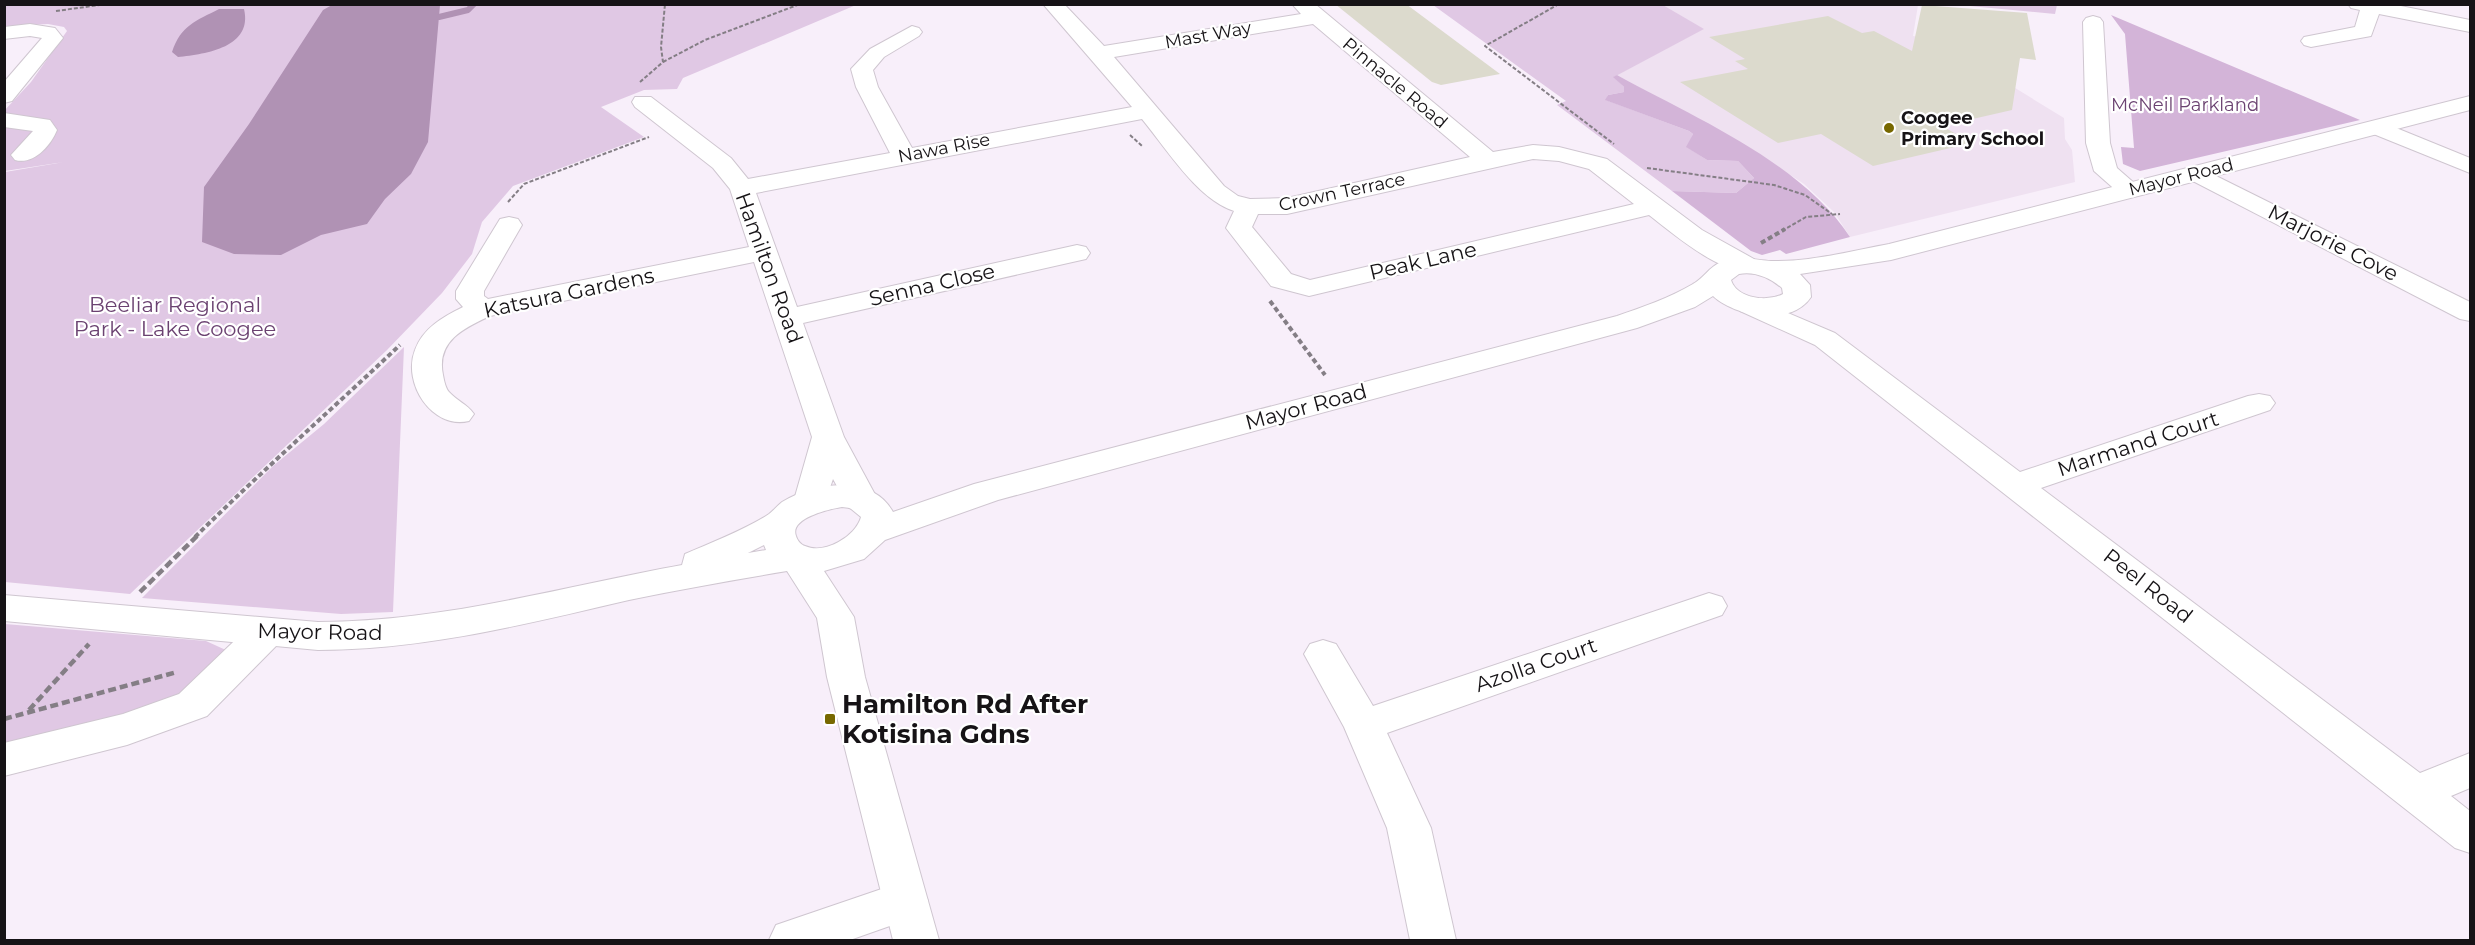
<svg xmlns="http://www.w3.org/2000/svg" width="2475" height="945" viewBox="0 0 2475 945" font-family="Montserrat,sans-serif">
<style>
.built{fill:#efe1f1}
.green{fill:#e0c8e4}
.forest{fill:#d3b4d8}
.water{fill:#b092b4}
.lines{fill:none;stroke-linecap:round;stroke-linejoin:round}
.stream{stroke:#b092b4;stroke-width:6}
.building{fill:#dcdacd}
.minor-casing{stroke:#cfc6d0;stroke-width:2}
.major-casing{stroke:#cfc6d0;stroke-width:2}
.path-far2{stroke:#847e85;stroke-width:2;stroke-dasharray:4 2;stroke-linecap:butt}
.path-far1{stroke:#847e85;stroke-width:4;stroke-dasharray:5 3;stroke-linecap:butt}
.path{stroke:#847e85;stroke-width:4.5;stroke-dasharray:8 4;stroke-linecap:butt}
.minor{fill:#fff;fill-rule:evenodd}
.major{fill:#fff;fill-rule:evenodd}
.poi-dot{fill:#776800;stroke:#fff;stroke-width:2}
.labels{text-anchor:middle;stroke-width:4.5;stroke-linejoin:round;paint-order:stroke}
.far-street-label{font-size:18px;fill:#161316;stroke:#fff}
.far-park-label{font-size:18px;fill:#6b4271;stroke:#fff}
.far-poi-label{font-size:18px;font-weight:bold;fill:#161316;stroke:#fff;text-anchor:start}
.street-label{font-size:21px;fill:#161316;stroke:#fff}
.park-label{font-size:21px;fill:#6b4271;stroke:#fff}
.near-poi-label{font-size:26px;font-weight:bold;fill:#161316;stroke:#fff;text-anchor:start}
</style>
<rect width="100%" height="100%" fill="#f8effa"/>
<path class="built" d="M1663,5H1918L1913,36L1951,42L2002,80L2064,118L2065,139L2072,150L2075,182L1850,237L1834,212L1804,184L1753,150L1617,75L1703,29Z"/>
<g class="green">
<path d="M5,5H856L683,78L677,89L644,90L601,107L644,137L513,186L482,222L472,254L442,293L387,350L130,594L5,582V172L64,162L5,171L4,111L31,82L67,31L64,27L48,24L5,26Z"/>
<path d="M1433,5H1663L1704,29L1614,77L1624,87V92L1608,95L1606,100L1689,131L1693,134L1687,147L1707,160L1738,161L1754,178L1736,193L1672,191L1557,105L1566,101Z"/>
<path d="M1959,5L2057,4V5L2055,14Z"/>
<path d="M404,347L393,612L341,614L142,598L273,466L324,424Z"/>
<path d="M5,624L206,641L228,651L174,705L5,750Z"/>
</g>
<g class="forest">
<path d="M2111,15L2360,120L2140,171L2123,164L2121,147L2134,148L2125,34Z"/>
<path d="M1617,75C1695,118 1801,162 1850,237L1786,254L1780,250L1762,255L1751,251L1672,191L1736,193L1754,178L1738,161L1707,160L1686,147L1693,134L1689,131L1605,100L1608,95L1624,92V87L1613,77Z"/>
</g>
<g class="water">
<path d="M332,5H440L428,142L411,174L385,199L367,224L321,235L281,255L234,254L202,242L204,187L249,124L323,10Z"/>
<path d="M219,9H244C253,47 207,54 178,57L172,52C181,25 196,21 219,9Z"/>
</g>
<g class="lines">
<path class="stream" d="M439,17L468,10L474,4"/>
</g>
<g class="building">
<path d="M1335,4H1406L1500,74L1441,85L1432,82Z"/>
<path d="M1922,5L2027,13L2036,60L2020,58L2012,110L1942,126L1972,143L1873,166L1821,134L1778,143L1680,82L1748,69L1735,61L1745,59L1709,37L1828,16L1862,33L1874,31L1912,51Z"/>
</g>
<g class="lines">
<g class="minor-casing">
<g id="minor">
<path d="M1043,4H1064L1104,46L1301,14L1292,4H1315L1493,152L1533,145L1559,147L1607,159L1702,230L1754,259L1758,265L1754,271C1725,278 1672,233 1649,215L1309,296L1271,286L1226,228L1234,211C1197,199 1166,148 1142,119L756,193L797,307L1077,245L1086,247L1090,253L1086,259L1077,261L803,323L844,437L878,500L873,508L861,511L849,508L833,479L823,508L811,511L799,508L794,500L812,437L754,262L490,316C464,328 436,341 443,375C444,381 446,389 449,392C457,401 467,404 474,414L469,421C432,430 402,383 415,350C423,328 443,317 463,307L456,299V291L500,219L509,217L518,219L522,225L484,291V296L488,299L749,247L730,189L713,168L635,107L632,102L635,97H651L731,158L748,179L890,153L856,87L851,69L870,49L912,26L919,28L922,32L919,36L884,57L873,70L878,87L912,148L1132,107ZM1313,24L1470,157L1287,198L1250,199L1238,196L1224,186L1114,57ZM1533,159L1559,161L1589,169L1634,204L1310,280L1291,274L1252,227L1258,214H1287Z"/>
<path d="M2348,4H2391L2470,20V32L2379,14L2371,36L2311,47L2304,45L2301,41L2304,37L2355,27L2360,10L2351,8Z"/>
<path d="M2093,16L2100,18L2103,22L2110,143L2117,168L2141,189L2138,194L2129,196L2120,194L2094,171L2086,143L2083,22L2086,18Z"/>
<path d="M30,24L55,28L63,38L12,101L4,103V82L42,38L30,36L4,39V27Z"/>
<path d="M4,113L50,120L57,130C50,147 33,165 15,160L11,155L33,131L4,127Z"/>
<path d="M2379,121L2470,158V173L2371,133L2367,128L2371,123Z"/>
<path d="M2196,166L2470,302V321L2460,319L2187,178L2184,173L2187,168Z"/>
<path d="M1750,297L1835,333L2020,472L2248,396L2259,394L2270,396L2275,403L2270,410L2041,488L2420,773L2470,753V788L2451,796L2470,811V853L2455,848L1815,345L1740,311L1736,305L1740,299Z"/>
<path d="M1709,593L1722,597L1727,606L1722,615L1387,733L1431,828L1456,940H1410L1387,828L1344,727L1304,654L1310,644L1323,640L1336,644L1373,706Z"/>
<path d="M266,619L279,623L285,633L279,643L207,716L127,745L4,776V743L123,714L179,694L253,623Z"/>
<path d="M905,881L921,887L928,901L921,915L850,940H769L776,925Z"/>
</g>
</g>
<g class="major-casing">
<path id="major" d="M2470,96V110L1891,260L1800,274L1810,285L1811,297C1791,327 1736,317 1713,296L1695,307L1637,328L998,500L885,540L864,559L824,571L854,617L865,677L939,940H893L827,677L817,618L787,571C734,580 681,589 629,600C526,624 424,650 318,650L4,621V595L318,622C443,622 560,587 682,565L685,554C710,543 747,529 769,514C773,511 777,506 782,502C815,482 872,474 893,512L974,484L1617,316C1643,307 1669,298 1693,284C1704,278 1709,267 1721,262C1739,255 1753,260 1771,261C1810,262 1851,251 1889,244ZM1739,274C1755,271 1770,278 1782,288L1783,294C1768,302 1737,299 1731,280ZM842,507L850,508L861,517C856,536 825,555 805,546C801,545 797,540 796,536C789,518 830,509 842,507ZM764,545L766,550L748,553Z"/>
</g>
<g class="path-far2">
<path d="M1559,4L1485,46L1614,144"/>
<path d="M4,5L9,4"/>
<path d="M56,11L107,4"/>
<path d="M663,62L705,40L800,4"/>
<path d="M640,82L663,62L661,47L665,4"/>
<path d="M1130,135L1142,146"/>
<path d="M1647,168L1774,185L1805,195L1832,214"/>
<path d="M508,202L524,184L649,137"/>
<path d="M1782,231L1806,217L1840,214"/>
</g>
<g class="path-far1">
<path d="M1761,243L1785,229"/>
<path d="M1270,301L1325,375"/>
<path d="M195,537C262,471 332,409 400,345"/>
</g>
<g class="path">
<path d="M140,592L197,536"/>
<path d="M29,710L89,644"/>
<path d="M4,719L177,672"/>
</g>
<use href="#minor" class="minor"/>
<use href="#major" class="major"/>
</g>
<g class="poi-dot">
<circle cx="1889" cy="128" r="6"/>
<rect x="824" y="713" width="12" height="12" rx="3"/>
</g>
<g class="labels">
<g class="far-street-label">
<text transform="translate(1208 35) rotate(-10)" y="6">Mast Way</text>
<text transform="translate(1395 83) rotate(40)" y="6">Pinnacle Road</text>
<text transform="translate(944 148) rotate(-11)" y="6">Nawa Rise</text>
<text transform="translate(2181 177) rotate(-14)" y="6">Mayor Road</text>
<text transform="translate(1342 192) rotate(-12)" y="6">Crown Terrace</text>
</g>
<g class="far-park-label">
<text x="2185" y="111">McNeil Parkland</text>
</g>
<g class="far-poi-label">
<text x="1901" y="124">Coogee<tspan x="1901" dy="21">Primary School</tspan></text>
</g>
<g class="street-label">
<text transform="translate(2333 243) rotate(27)" y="7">Marjorie Cove</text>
<text transform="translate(1423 261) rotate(-13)" y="7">Peak Lane</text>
<text transform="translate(769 268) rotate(70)" y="7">Hamilton Road</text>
<text transform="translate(932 285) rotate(-13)" y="7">Senna Close</text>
<text transform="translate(569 293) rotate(-12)" y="7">Katsura Gardens</text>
<text transform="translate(1306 407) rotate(-15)" y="7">Mayor Road</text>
<text transform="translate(2138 444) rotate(-18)" y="7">Marmand Court</text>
<text transform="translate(2148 586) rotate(38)" y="7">Peel Road</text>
<text transform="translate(320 632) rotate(1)" y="7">Mayor Road</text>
<text transform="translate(1536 665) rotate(-19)" y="7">Azolla Court</text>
</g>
<g class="park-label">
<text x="175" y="312">Beeliar Regional<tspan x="175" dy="24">Park - Lake Coogee</tspan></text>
</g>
<g class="near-poi-label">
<text x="842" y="713">Hamilton Rd After<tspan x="842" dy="30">Kotisina Gdns</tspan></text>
</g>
</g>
<rect width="2475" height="945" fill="none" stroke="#161316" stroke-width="12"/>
</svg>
